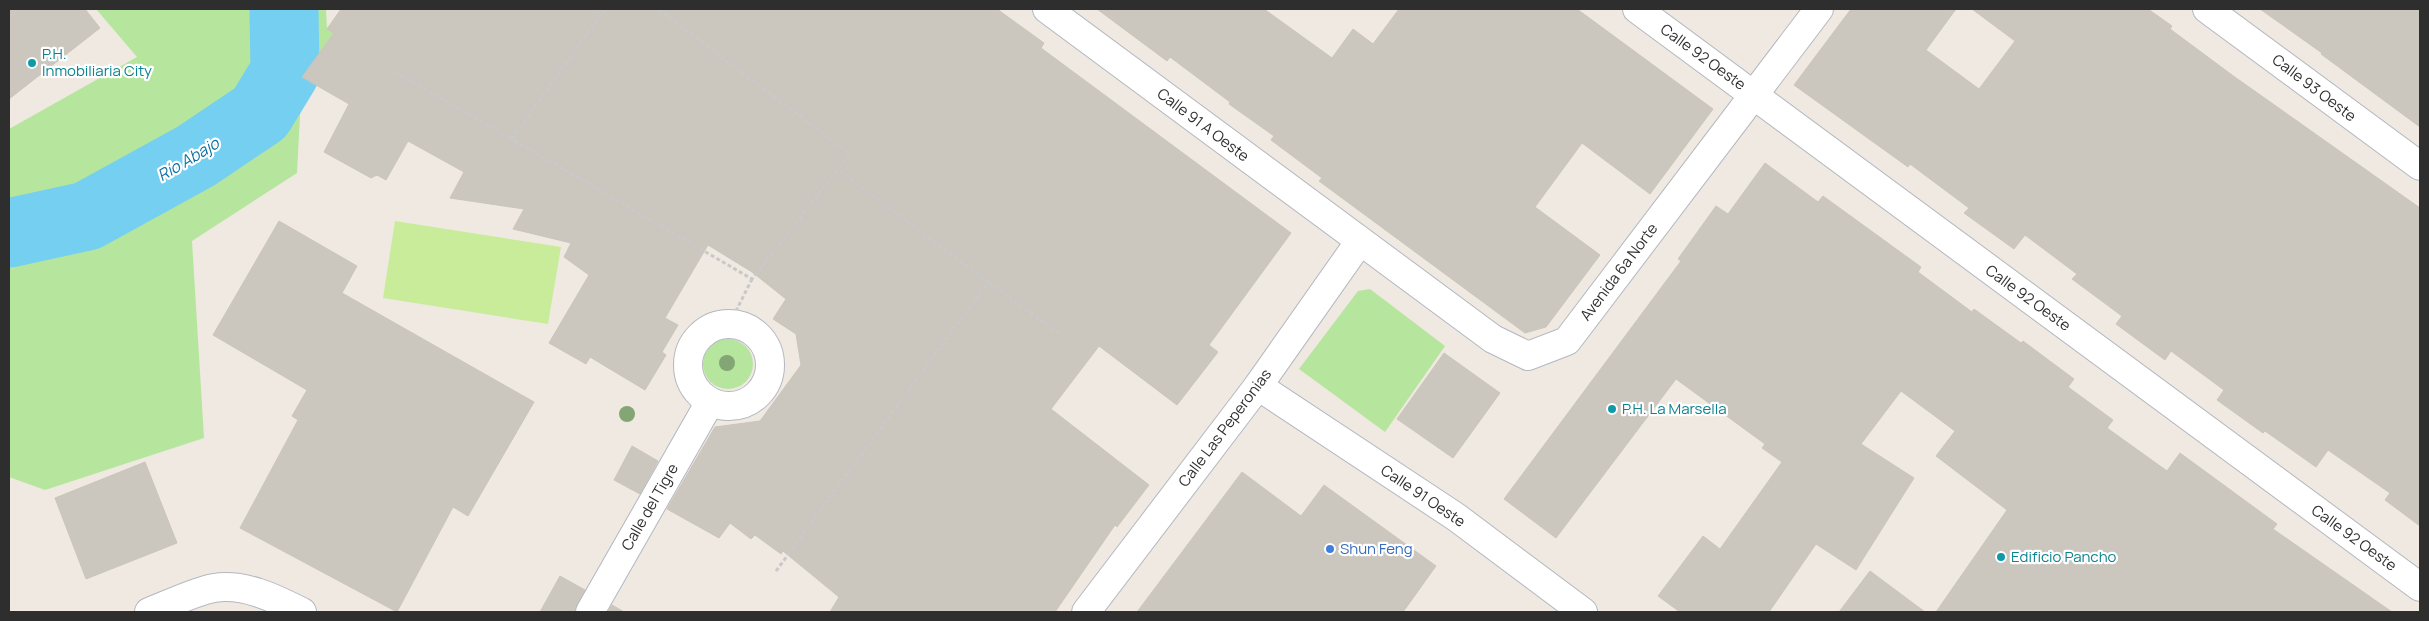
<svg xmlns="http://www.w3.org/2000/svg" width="2429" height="621" viewBox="0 0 2429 621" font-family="Manrope,sans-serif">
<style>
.green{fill:#b6e59e}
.pitch{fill:#c9ec9a}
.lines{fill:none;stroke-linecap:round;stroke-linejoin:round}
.river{stroke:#75cff0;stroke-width:69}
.building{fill:#cbc7bf;stroke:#cbc5ba}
.street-casing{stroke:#b4b7c1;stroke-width:30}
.path{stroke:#c9c9c9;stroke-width:3;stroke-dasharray:4 2.5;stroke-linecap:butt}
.street{stroke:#fff;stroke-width:28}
.tree{fill:#84a574}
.culture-dot{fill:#0f9aa8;stroke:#fff;stroke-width:2}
.shop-dot{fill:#3f7fe0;stroke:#fff;stroke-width:2}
.labels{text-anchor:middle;stroke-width:4.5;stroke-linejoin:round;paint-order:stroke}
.culture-label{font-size:15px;fill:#0d838f;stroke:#fff;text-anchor:start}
.street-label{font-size:15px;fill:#2e2e2e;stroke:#fff}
.shop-label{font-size:15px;fill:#366cbe;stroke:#fff;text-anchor:start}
.water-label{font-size:16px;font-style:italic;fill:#0d6fa3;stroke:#fff}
</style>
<rect width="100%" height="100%" fill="#efe9e1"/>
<g class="green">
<path d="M96,9H326L327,28L334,33L302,77L297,173L192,241L204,438L45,490L9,477V129L137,57Z"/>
<path d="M1370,289L1445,346L1385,432L1299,369L1358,291Z"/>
<circle cx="728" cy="364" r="25"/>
</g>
<path class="pitch" d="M395,221L561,247L548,324L383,298Z"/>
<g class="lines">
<path class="river" d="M9,233L87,216L196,156L260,113L285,72L284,9"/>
</g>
<g class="building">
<path d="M9,9H85L100,28L9,99Z"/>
<path d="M341,9H997L1044,43L1041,48L1291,233L1209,345L1218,352L1177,405L1099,346L1051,409L1149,485L1117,527L1115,525L1055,612H830L839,597L783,551L781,554L755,535L751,539L730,523L719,538L667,509L715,427L760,421L801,365L796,334L773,319L786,299L752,272L708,245L665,318L678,325L662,352L666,355L645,390L590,357L586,364L549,343L589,275L564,257L571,243L513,229L524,209L450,198L464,172L408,141L386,180L377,175L371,178L324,152L349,104L302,77L334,33L327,29Z"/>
<path d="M1097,9H1264L1332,58L1353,29L1373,44L1399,9H1577L1713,109L1650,194L1582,143L1535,207L1600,255L1546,327L1525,333L1319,181L1322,178L1271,140L1274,136L1229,104L1230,102L1170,57L1167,61Z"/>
<path d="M1851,9H1956L1926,50L1979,89L2015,41L1972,9H2148L2172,26L2170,29L2232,75L2420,208V526L2385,500L2390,493L2328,450L2316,467L2265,431L2263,433L2217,400L2224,390L2171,351L2165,360L2116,324L2122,316L2072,279L2077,274L2025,235L2014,249L1964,213L1969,208L1910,164L1908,167L1794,85Z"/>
<path d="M2260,9H2420V127L2321,54L2322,53Z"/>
<path d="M1765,163L1818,202L1823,196L1921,267L1918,272L1972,312L1974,309L2021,343L2023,341L2074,379L2068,387L2113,420L2107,428L2167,471L2180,453L2277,524L2273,529L2392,612H1936L2007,510L1936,456L1955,431L1901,391L1861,444L1914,478L1856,570L1816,544L1769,612H1680L1658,596L1703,536L1720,549L1782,462L1762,448L1765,444L1676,379L1556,538L1504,499L1681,261L1678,259L1716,206L1728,214Z"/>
<path d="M279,221L357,266L342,293L534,402L468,516L453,507L397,612L240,528L298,420L292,416L307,390L213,335Z"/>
<path d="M1444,353L1500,393L1453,458L1397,419Z"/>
<path d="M632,446L658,461L640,494L614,480Z"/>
<path d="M145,462L177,543L86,579L55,498Z"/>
<path d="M1242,472L1301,516L1324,485L1436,566L1403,612H1137Z"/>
<path d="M1870,571L1925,612H1839Z"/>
<path d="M560,576L585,590L574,612H540Z"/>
<path d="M612,605L624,612H608Z"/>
</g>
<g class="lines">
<g class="street-casing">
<g id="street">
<path d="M1047,9L1493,339L1528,356L1567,341L1819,9"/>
<path d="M1637,9L2420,587"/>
<path d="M2207,9L2420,166"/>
<circle cx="729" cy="365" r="41"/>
<path d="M1258,386L1456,517L1583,612"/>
<path d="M149,612C167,605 196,591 214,588C245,583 276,599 302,612"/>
<path d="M590,612L710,402"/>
<path d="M1086,612L1258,386L1360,241"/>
</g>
</g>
<g class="path">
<path d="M605,9L512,139L752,279L850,154L658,9"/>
<path d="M395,72L512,139"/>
<path d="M988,282L1059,333"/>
<path d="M730,323L752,279"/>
<path d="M776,571L988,282L837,169"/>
</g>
<use href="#street" class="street"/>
</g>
<g class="tree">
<circle cx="727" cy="363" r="8"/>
<circle cx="627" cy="414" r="8"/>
</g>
<g class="culture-dot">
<circle cx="32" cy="63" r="5"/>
<circle cx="1612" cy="409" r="5"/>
<circle cx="2001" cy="557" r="5"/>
</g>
<circle class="shop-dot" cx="1330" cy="549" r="5"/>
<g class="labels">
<g class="culture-label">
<text x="42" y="59">P.H.<tspan x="42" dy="17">Inmobiliaria City</tspan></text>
<text x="1622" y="414">P.H. La Marsella</text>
<text x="2011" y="562">Edificio Pancho</text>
</g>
<g class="street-label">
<text transform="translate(1703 57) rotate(36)" y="5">Calle 92 Oeste</text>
<text transform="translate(2314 88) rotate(37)" y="5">Calle 93 Oeste</text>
<text transform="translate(1203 125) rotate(37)" y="5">Calle 91 A Oeste</text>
<text transform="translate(1619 272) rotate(-53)" y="5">Avenida 6a Norte</text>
<text transform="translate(2028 298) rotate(36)" y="5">Calle 92 Oeste</text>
<text transform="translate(1225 428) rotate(-53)" y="5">Calle Las Peperonias</text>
<text transform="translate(1423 496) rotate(34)" y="5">Calle 91 Oeste</text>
<text transform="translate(650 507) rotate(-60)" y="5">Calle del Tigre</text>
<text transform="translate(2354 538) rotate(36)" y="5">Calle 92 Oeste</text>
</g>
<g class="shop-label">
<text x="1340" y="554">Shun Feng</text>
</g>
<g class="water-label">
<text transform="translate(188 159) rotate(-31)" y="6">Río Abajo</text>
</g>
</g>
<rect width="2429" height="621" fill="none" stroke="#2e2e2e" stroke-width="20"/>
</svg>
